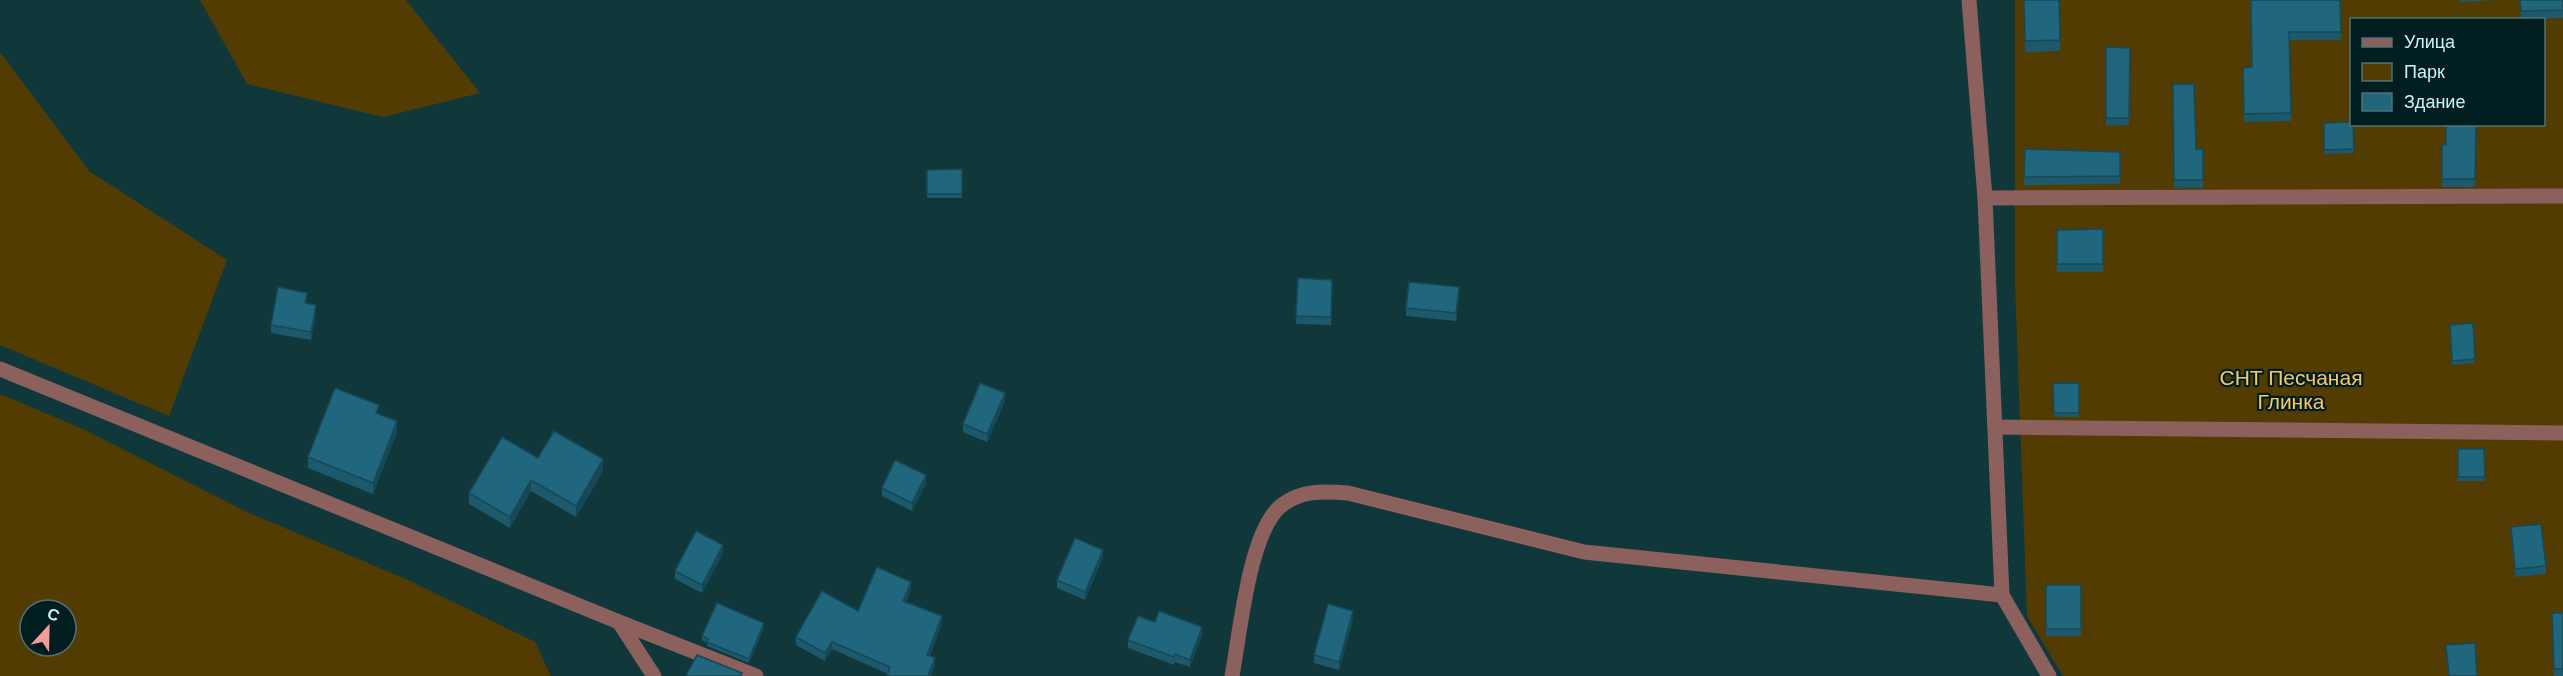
<svg xmlns="http://www.w3.org/2000/svg" width="2563" height="676" viewBox="0 0 2563 676" font-family="'DM Sans',sans-serif">
<style>
.green{fill:#533c01;fill-rule:evenodd}
.lines{fill:none;stroke-linecap:round;stroke-linejoin:round}
.minor{stroke:#8c605d;stroke-width:15}
.wall{fill:#1c596c}
.shaded-wall{fill:#164858}
.building{fill:#20677d;stroke:#164858;stroke-width:1.5}
.labels{text-anchor:middle;stroke-width:4.5;stroke-linejoin:round;paint-order:stroke}
.park-label{font-size:21px;fill:#f8c868;stroke:#001e20}
</style>
<rect width="100%" height="100%" fill="#10383b"/>
<g class="green">
<path d="M200,0H406L480,93L383,117L247,84Z"/>
<path d="M2015,0H2563V676H2063L2027,616L2015,282ZM2352,20H2544V124H2352Z"/>
<path d="M0,52L89,171L227,260L169,416L0,345Z"/>
<path d="M0,394L83,429L249,513L408,580L535,642L551,676H0ZM30,610H66V646H30Z"/>
</g>
<g class="lines">
<g class="minor">
<path d="M1969,0L1985,198L2002,595L2049,676"/>
<path d="M1985,198L2563,196"/>
<path d="M0,369L619,622L756,676"/>
<path d="M1995,427L2563,433"/>
<path d="M619,622L654,676"/>
<path d="M1232,676C1240,634 1249,530 1282,505C1301,490 1325,491 1348,493L1584,552L2002,595"/>
</g>
</g>
<g class="wall">
<path d="M2024,0H2059L2060,51L2025,52Z"/>
<path d="M2250,0H2340L2341,40H2289L2291,121L2244,122L2243,68L2252,67Z"/>
<path d="M2460,0H2498L2460,2Z"/>
<path d="M2520,0H2563V18L2521,19Z"/>
<path d="M2106,47L2130,48L2129,125L2106,126Z"/>
<path d="M2173,84L2196,149H2203V188H2174Z"/>
<path d="M2324,123L2353,124L2354,153L2324,154Z"/>
<path d="M2477,124L2475,187H2442V145H2446Z"/>
<path d="M2025,149L2120,152V184L2024,185Z"/>
<path d="M962,169V198H927V170Z"/>
<path d="M2103,229V272H2057V230Z"/>
<path d="M1298,278L1332,280L1331,325L1296,324Z"/>
<path d="M1459,295L1456,321L1406,316V308Z"/>
<path d="M307,300L306,304L316,313L311,340L271,333V325Z"/>
<path d="M2473,323L2475,363L2452,365L2450,325Z"/>
<path d="M2053,383H2079V417H2054Z"/>
<path d="M1005,401L987,442L963,432V424Z"/>
<path d="M397,432L373,494L308,468V457Z"/>
<path d="M2458,449H2484L2485,481H2458Z"/>
<path d="M538,458L603,471L576,517L531,491L510,528L469,504V493Z"/>
<path d="M926,483L912,511L882,496V488Z"/>
<path d="M2511,527L2546,566V574L2515,577Z"/>
<path d="M723,553L702,593L675,579V571Z"/>
<path d="M1103,557L1085,600L1057,588V580Z"/>
<rect x="2046" y="585" width="35" height="51"/>
<path d="M911,590L906,602L942,623L930,656L935,666L888,674L832,649L825,661L796,645V637Z"/>
<path d="M2552,613H2563V676H2554Z"/>
<path d="M1353,619L1339,670L1314,663V655Z"/>
<path d="M1155,622L1202,635L1190,667L1175,662L1174,665L1128,648V640Z"/>
<path d="M764,628L749,663L707,646V643L702,640V636Z"/>
</g>
<g class="shaded-wall">
<path d="M316,305V313L311,340V332Z"/>
<path d="M1005,393V401L987,442V434Z"/>
<path d="M397,421V432L373,494V483Z"/>
<path d="M603,459V471L576,517V506Z"/>
<path d="M926,475V483L912,511V503Z"/>
<path d="M531,480V491L510,528V517Z"/>
<path d="M723,545V553L702,593V585Z"/>
<path d="M1103,550V557L1085,600V592Z"/>
<path d="M911,582V590L903,609V601Z"/>
<path d="M1353,611V619L1339,670V662Z"/>
<path d="M942,616V623L927,663V655Z"/>
<path d="M764,623V628L749,663V659Z"/>
<path d="M1202,627V635L1190,667V660Z"/>
<path d="M832,642V649L825,661V653Z"/>
<path d="M935,658V666L931,676H928Z"/>
</g>
<g class="building">
<path d="M2024,0H2059L2060,40L2025,41Z"/>
<path d="M2251,0H2340L2341,32H2289L2291,113L2244,114L2243,68L2252,67Z"/>
<path d="M2520,0H2563V10L2521,11Z"/>
<path d="M2106,47L2130,48L2129,118H2106Z"/>
<path d="M2173,84H2194L2196,149H2203V180H2174Z"/>
<path d="M2352,122V124H2353L2354,149L2324,150V123Z"/>
<path d="M2446,124H2476L2475,179H2442V145H2446Z"/>
<path d="M2025,149L2120,152V176L2024,177Z"/>
<path d="M962,169V194H927V170Z"/>
<path d="M2103,229V264H2057V230Z"/>
<path d="M1298,278L1332,280L1331,317L1296,316Z"/>
<path d="M1409,282L1459,287L1456,313L1406,308Z"/>
<path d="M278,287L307,293L305,303L316,305L311,332L271,325Z"/>
<path d="M2473,323L2475,359L2452,361L2450,325Z"/>
<path d="M980,383L1005,393L987,434L963,424Z"/>
<path d="M2053,383H2079V413H2054Z"/>
<path d="M335,388L379,405L376,413L397,421L373,483L308,457Z"/>
<path d="M554,431L603,459L576,506L531,480L510,517L469,493L502,437L538,458Z"/>
<path d="M2458,449H2484L2485,477H2458Z"/>
<path d="M895,460L926,475L912,503L882,488Z"/>
<path d="M2541,524L2546,566L2515,569L2511,527Z"/>
<path d="M696,531L723,545L702,585L675,571Z"/>
<path d="M1075,538L1103,550L1085,592L1057,580Z"/>
<path d="M877,567L911,582L903,601L942,616L927,655L935,658L928,676H887L890,667L832,642L825,653L796,637L822,591L858,611Z"/>
<rect x="2046" y="585" width="35" height="44"/>
<path d="M717,603L764,623L749,659L707,642L708,639L702,636Z"/>
<path d="M1328,604L1353,611L1339,662L1314,655Z"/>
<path d="M1159,611L1202,627L1190,660L1175,654L1174,657L1128,640L1138,616L1155,622Z"/>
<path d="M2552,613H2563V669H2554Z"/>
<path d="M2475,643L2477,676H2449L2446,645Z"/>
<path d="M697,655L742,673L741,676H686Z"/>
</g>
<g class="labels">
<g class="park-label">
<text x="2291" y="385">СНТ Песчаная<tspan x="2291" dy="24">Глинка</tspan></text>
</g>
</g>
<rect x="2350" y="18" width="195" height="108" fill="#001e20" stroke="#527275" stroke-width="1.5"/>
<rect x="2362" y="38" width="30" height="9" fill="#8c605d" stroke="#527275" stroke-width="1.5"/>
<text x="2404" y="48" font-size="18" fill="#cef1f4">Улица</text>
<rect x="2362" y="63" width="30" height="18" fill="#533c01" stroke="#527275" stroke-width="1.5"/>
<text x="2404" y="78" font-size="18" fill="#cef1f4">Парк</text>
<rect x="2362" y="93" width="30" height="18" fill="#20677d" stroke="#527275" stroke-width="1.5"/>
<text x="2404" y="108" font-size="18" fill="#cef1f4">Здание</text>
<g transform="translate(48 628) rotate(22)"><circle r="28" fill="#001e20" stroke="#527275" stroke-width="1.5"/>
<path d="M0-4.5L10 22L0 15L-10 22Z" fill="#f59b97"/>
<text y="-9" font-size="16" font-weight="bold" text-anchor="middle" fill="#cef1f4">С</text>
</g>
</svg>
